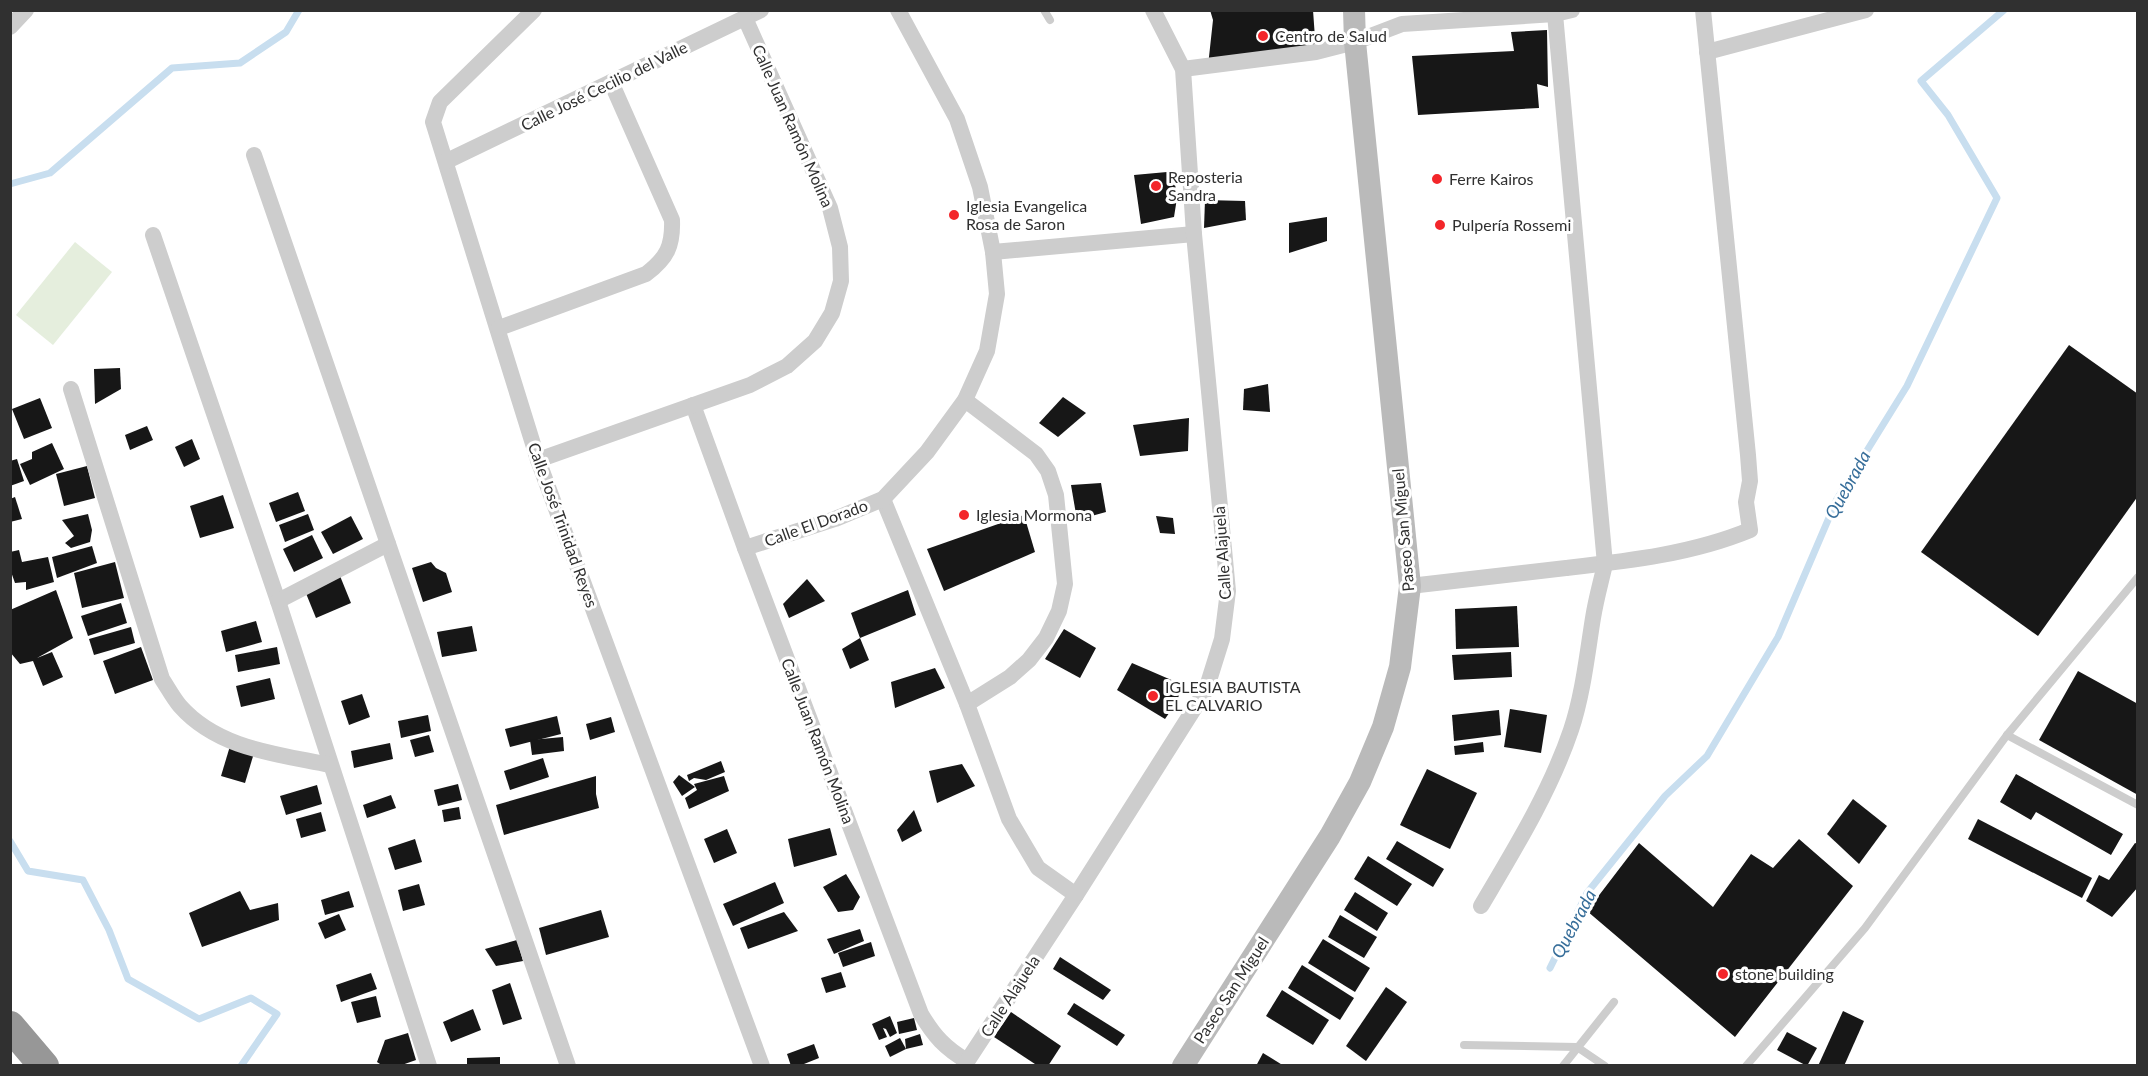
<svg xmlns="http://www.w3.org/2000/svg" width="2148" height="1076" viewBox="0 0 2148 1076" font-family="Lato,sans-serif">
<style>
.green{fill:#e5eedd}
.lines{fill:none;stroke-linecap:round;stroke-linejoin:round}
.stream{stroke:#c8deef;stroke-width:7}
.building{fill:#171717}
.lane{stroke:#cdcdcd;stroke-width:8}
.street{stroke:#cdcdcd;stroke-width:16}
.secondary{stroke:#bababa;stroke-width:22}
.highway{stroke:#979797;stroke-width:30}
.poi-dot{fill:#f3262a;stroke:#fff;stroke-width:2}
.labels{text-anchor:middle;stroke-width:6;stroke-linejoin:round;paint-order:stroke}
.poi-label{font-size:16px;fill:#303030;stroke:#fff;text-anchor:start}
.street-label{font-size:16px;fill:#303030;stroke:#fff}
.water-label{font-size:18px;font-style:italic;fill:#376e9a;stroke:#fff}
</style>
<rect width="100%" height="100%" fill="#fff"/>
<path class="green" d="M75,242L112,272L53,345L16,315Z"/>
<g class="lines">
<g class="stream">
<path d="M10,184L50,173L172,68L240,63L286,32L299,10"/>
<path d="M10,841L28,871L83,880L109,930L128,979L199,1019L251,998L277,1014L241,1066"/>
<path d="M1550,968L1587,893L1665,796L1707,756L1778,637L1837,499L1907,386L1997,198L1948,115L1921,81L2004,10"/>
</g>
</g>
<g class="building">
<path d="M1210,10H1313L1316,52L1208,66L1213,20Z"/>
<path d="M1547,30L1548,87L1537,84L1539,108L1418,115L1412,56L1514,51L1511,32Z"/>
<path d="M1173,169L1177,198L1174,217L1141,224L1134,175L1167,172Z"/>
<path d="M1205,200L1245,201L1246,220L1204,228Z"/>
<path d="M1327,217V241L1289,253V223Z"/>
<path d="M2069,345L2138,394V496L2038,636L1921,552Z"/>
<path d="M120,368L121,389L95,404L94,369Z"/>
<path d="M1268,384L1270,412L1243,410L1244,389Z"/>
<path d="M1063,397L1086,413L1058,437L1039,423Z"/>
<path d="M40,398L52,428L24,439L12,409Z"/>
<path d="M1189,418L1188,451L1140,456L1133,425Z"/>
<path d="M147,426L153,440L130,450L125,435Z"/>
<path d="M192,439L200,459L184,467L175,447Z"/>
<path d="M52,443L64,469L30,485L20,464L32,459V452Z"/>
<path d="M17,459L24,481L10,486V461Z"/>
<path d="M87,466L95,498L64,506L56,474Z"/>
<path d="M1101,483L1106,512L1077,520L1071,485Z"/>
<path d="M298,492L305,511L276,522L269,503Z"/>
<path d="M223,495L234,528L200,538L190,506Z"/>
<path d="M15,497L22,519L10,522V499Z"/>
<path d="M88,514L92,530L90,542L71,548L65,543L74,536L62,520Z"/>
<path d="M308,514L314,530L285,542L279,525Z"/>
<path d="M1024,515L1035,552L944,591L927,549Z"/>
<path d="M351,516L363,539L333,554L321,532Z"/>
<path d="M1156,516L1173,518L1175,534L1160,533Z"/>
<path d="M312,535L323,558L294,572L283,549Z"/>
<path d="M92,546L97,563L57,578L52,557Z"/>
<path d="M19,550L22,562L48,557L54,582L26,590V582L15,583L10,569V552Z"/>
<path d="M115,562L124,598L82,608L74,573Z"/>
<path d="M431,562L436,568L446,573L452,592L423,602L412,568Z"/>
<path d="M340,576L351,603L316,618L305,591Z"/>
<path d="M807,579L825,601L789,618L783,604Z"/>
<path d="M56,590L73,638L37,658L52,652L63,677L43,686L33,661L20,664L10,652V610Z"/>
<path d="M908,590L916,615L860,638L869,660L850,669L842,649L860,638L851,613Z"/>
<path d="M121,603L127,623L88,636L81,616Z"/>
<path d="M1517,606L1519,647L1456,649L1455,609Z"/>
<path d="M256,621L262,642L226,652L221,631Z"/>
<path d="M472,626L477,651L442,657L437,632Z"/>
<path d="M131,627L135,643L94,655L89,639Z"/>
<path d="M1064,629L1096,648L1080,678L1045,659Z"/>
<path d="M141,647L153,680L115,694L103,661Z"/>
<path d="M277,647L280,664L238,672L235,655Z"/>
<path d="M1511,652L1512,677L1454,680L1452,655Z"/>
<path d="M1132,663L1183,685L1176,703L1165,719L1117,690Z"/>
<path d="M935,668L945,688L895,708L891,682Z"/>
<path d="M2078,671L2138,704V795L2039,740Z"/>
<path d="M270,678L275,699L241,707L236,686Z"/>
<path d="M362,694L370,717L349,725L341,701Z"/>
<path d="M1510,709L1547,715L1541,753L1504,747Z"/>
<path d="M1499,710L1501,735L1454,741L1452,715Z"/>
<path d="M428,715L431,731L401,738L398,721Z"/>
<path d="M557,716L561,734L510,747L505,729Z"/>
<path d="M611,717L615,732L590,740L586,724Z"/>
<path d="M429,735L434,752L415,757L410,740Z"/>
<path d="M563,737L564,751L532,755L530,740Z"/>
<path d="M1483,742L1484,752L1455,755L1454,746Z"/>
<path d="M390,743L393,759L354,768L351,751Z"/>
<path d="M230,746L254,753L245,783L221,776Z"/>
<path d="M543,758L549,777L510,790L504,771Z"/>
<path d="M721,761L725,772L706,780L694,778L689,781L687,775Z"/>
<path d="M962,764L975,786L937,803L929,771Z"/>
<path d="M1427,769L1477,793L1450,849L1400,825Z"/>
<path d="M2016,774L2123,834L2111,855L2036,812L2031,820L2000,802Z"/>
<path d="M679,775L695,787L682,796L673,782Z"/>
<path d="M596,776V794L599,808L504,835L496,805Z"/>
<path d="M724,776L729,791L689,809L685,798L697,790L694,784Z"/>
<path d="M458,784L462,800L438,806L434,790Z"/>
<path d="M317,785L322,804L286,815L280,796Z"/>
<path d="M391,795L396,808L367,818L363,805Z"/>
<path d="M1853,799L1887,826L1859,864L1827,834Z"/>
<path d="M459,807L461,819L444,822L442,810Z"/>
<path d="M914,810L922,831L902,842L897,830Z"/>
<path d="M321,812L326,831L301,838L296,819Z"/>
<path d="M1978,819L2092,878L2082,898L1968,839Z"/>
<path d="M830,828L837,855L794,867L788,839Z"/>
<path d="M727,829L737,853L714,863L704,839Z"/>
<path d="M415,839L422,862L395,870L388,848Z"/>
<path d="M1799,839L1853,886L1735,1037L1587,911L1639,843L1713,907L1751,854L1773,868Z"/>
<path d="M1397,841L1444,869L1433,887L1386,859Z"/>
<path d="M2135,843L2138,844V887L2112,917L2086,901L2099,875L2109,880Z"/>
<path d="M1368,856L1412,884L1397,906L1354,879Z"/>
<path d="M846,874L860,897L853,910L838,912L823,887Z"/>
<path d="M775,882L784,903L733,926L723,904Z"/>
<path d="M419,884L425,905L403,911L398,890Z"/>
<path d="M240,891L250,910L278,903L279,920L202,947L189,913Z"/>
<path d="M349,891L354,907L325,915L321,900Z"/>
<path d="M1355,892L1388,913L1377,931L1344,910Z"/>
<path d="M601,910L609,937L546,955L539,928Z"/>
<path d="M784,912L798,931L748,949L740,928Z"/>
<path d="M339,914L346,930L325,939L318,923Z"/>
<path d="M1340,915L1377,937L1364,958L1328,937Z"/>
<path d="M860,929L864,941L834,954L827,939Z"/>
<path d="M1323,939L1370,968L1355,992L1308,963Z"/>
<path d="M517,940L523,961L496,966L485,949Z"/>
<path d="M871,942L875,956L843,967L838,953Z"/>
<path d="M1060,957L1111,990L1103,1000L1053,969Z"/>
<path d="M1302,965L1354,998L1340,1020L1288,988Z"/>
<path d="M841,972L846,987L826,993L821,978Z"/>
<path d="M371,973L377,989L341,1002L336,985Z"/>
<path d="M510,983L522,1019L503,1025L492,990Z"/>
<path d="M1386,987L1407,1002L1366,1061L1346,1046Z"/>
<path d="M1282,990L1329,1020L1313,1045L1266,1016Z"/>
<path d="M376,996L381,1017L357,1023L351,1002Z"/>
<path d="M1074,1003L1125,1035L1117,1046L1067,1014Z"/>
<path d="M473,1009L481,1030L451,1042L443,1022Z"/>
<path d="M1843,1011L1864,1021L1844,1066H1818Z"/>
<path d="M1011,1012L1061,1046L1048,1066H1038L994,1037Z"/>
<path d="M890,1016L897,1033L890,1037L886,1029L883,1028L887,1037L879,1040L872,1024Z"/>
<path d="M914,1018L917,1030L899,1034L897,1022Z"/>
<path d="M1787,1032L1817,1048L1807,1066L1777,1050Z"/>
<path d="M408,1033L416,1060L399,1066H383L377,1062L385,1040Z"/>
<path d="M920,1034L923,1045L906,1049L905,1039Z"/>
<path d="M900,1038L906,1049L890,1057L885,1046Z"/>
<path d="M814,1044L819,1058L799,1066H791L787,1054Z"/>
<path d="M1263,1053L1284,1066H1256Z"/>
<path d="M500,1057V1066H467V1058Z"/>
</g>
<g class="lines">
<g class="lane">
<path d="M1044,10L1050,20"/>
<path d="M2007,735L2138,805"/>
<path d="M1464,1045L1577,1047L1605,1066"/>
<path d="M1563,1066L1614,1002"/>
<path d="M1746,1066L1865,928L2007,735L2138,577"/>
</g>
<g class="street">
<path d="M534,10L440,102L433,122L538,460L762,1066"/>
<path d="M10,27L26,10"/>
<path d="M1707,52L1866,10"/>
<path d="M1183,69L1316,52L1355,42L1402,24L1555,14L1572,10"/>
<path d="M254,155L568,1066"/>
<path d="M447,161L761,10"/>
<path d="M153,235L278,601L429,1066"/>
<path d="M993,252L1194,234"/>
<path d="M499,328L646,274C667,258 673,246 672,220L611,82"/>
<path d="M71,389L162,679C168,688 173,698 180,706C218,749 277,754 330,765"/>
<path d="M965,400L1036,454L1048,471L1056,495L1065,584L1059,611L1046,638L1029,660L1010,677L967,704"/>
<path d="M693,405L745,548L921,1014C934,1036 945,1048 967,1061"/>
<path d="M538,460L750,385L787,366L815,341L832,313L841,281L840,247L830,208L745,18"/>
<path d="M883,499L967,704L1009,819L1038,868L1076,895"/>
<path d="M745,548L835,519L883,499L927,452L965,400L987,351L997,294L993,252L980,187L957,119L898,10"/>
<path d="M1410,586C1462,580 1514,574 1566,568C1628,561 1692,554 1750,530L1746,502L1750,481L1748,455L1703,10"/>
<path d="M278,601L388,544"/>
<path d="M1481,906C1514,850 1550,792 1571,730C1583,694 1587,655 1593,618C1596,599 1601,582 1605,564L1555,14"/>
<path d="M964,1066L1076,895L1206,690L1222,639L1228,591L1194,234L1183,69L1153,10"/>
</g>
<path class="secondary" d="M1183,1066L1330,836L1360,782L1383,727L1400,667L1410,586L1355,42L1354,10"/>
<path class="highway" d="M10,1026L44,1066"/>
</g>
<g class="poi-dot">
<circle cx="1263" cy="36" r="6"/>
<circle cx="1437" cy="179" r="6"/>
<circle cx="1156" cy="186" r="6"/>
<circle cx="954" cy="215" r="6"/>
<circle cx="1440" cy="225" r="6"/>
<circle cx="964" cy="515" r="6"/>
<circle cx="1153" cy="696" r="6"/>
<circle cx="1723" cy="974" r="6"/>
</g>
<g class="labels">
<g class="poi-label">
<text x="1275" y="42">Centro de Salud</text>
<text x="1168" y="183">Reposteria<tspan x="1168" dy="18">Sandra</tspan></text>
<text x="1449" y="185">Ferre Kairos</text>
<text x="966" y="212">Iglesia Evangelica<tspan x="966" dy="18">Rosa de Saron</tspan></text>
<text x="1452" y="231">Pulpería Rossemi</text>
<text x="976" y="521">Iglesia Mormona</text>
<text x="1165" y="693">IGLESIA BAUTISTA<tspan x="1165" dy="18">EL CALVARIO</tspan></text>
<text x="1735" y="980">stone building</text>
</g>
<g class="street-label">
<text transform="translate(604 86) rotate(-26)" y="6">Calle José Cecilio del Valle</text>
<text transform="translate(793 126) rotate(66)" y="6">Calle Juan Ramón Molina</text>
<text transform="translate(816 523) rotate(-20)" y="6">Calle El Dorado</text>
<text transform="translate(563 525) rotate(70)" y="6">Calle José Trinidad Reyes</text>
<text transform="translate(1403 530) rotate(-95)" y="6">Paseo San Miguel</text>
<text transform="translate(1222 553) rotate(-94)" y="6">Calle Alajuela</text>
<text transform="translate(818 741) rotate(69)" y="6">Calle Juan Ramón Molina</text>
<text transform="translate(1231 990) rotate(-57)" y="6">Paseo San Miguel</text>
<text transform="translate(1010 996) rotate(-57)" y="6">Calle Alajuela</text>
</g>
<g class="water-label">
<text transform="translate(1848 485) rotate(-61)" y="6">Quebrada</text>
<text transform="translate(1574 924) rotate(-62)" y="6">Quebrada</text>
</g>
</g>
<rect width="2148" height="1076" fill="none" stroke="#303030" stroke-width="24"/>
</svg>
